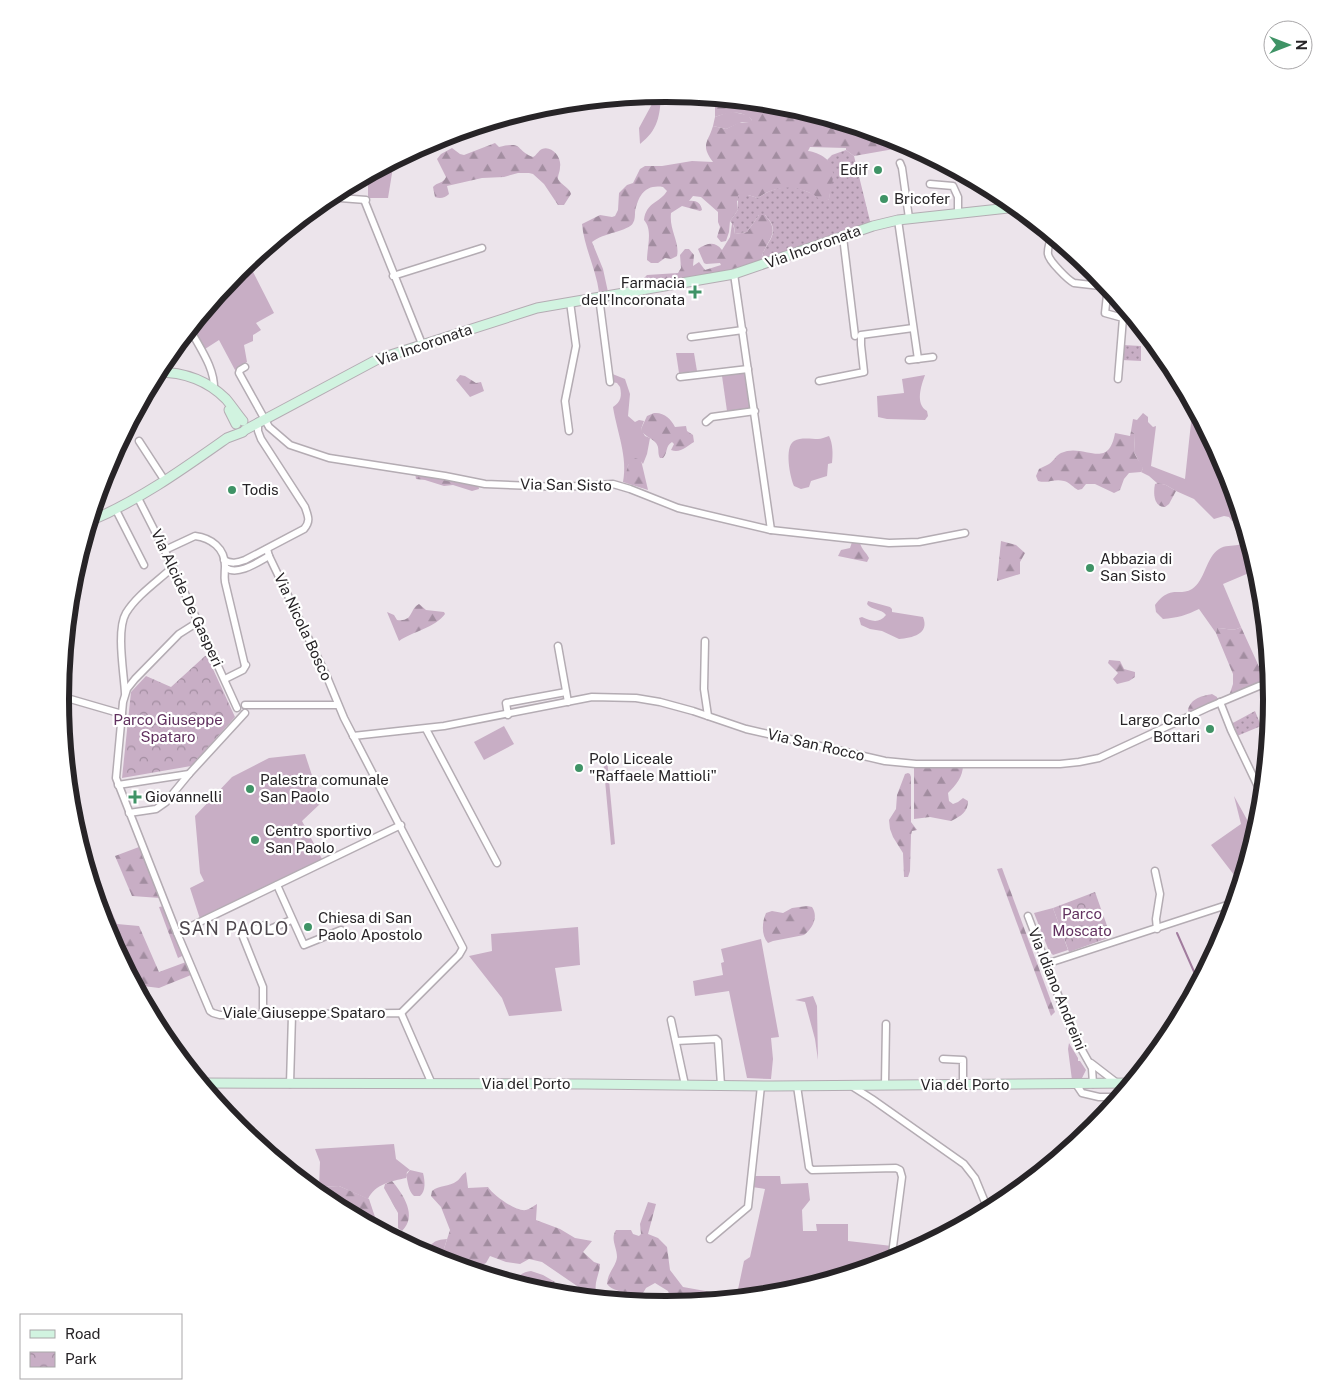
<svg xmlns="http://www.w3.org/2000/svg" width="1333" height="1399" viewBox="0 0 1333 1399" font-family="'Public Sans',sans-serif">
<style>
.grass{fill:#c8aec5}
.forest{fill:url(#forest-firs)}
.park{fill:url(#park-crowns)}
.garden{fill:url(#garden-dots)}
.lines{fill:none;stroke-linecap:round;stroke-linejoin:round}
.stream{stroke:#a17c9e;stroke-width:2}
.street-casing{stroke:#b4acb3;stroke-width:9}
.secondary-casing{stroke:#b4acb3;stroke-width:11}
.street{stroke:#fff;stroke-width:6}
.secondary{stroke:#d1f3e0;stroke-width:9}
.poi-dot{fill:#3f9366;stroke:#fff;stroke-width:2}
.labels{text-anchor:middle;stroke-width:4.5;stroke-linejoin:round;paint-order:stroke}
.poi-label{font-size:15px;fill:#272427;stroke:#fff;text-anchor:start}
.street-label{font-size:15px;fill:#272427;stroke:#fff}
.park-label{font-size:15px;fill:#61315f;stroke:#fff}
.quarter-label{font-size:18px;letter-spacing:1px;fill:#4f484e;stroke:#fff}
.rim{fill:none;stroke:#272427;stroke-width:6}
</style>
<defs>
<pattern id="forest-firs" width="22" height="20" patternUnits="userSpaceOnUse" patternTransform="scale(1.25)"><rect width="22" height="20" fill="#c8aec5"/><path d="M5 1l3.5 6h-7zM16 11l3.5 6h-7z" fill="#a28da0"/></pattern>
<pattern id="park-crowns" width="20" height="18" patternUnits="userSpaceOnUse" patternTransform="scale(1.25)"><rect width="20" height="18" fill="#c8aec5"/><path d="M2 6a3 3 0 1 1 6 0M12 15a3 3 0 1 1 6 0" fill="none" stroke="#a28da0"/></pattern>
<pattern id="garden-dots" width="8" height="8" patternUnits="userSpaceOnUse" patternTransform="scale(1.25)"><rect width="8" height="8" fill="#c8aec5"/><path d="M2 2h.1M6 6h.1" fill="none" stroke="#a28da0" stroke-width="1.8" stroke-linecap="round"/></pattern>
</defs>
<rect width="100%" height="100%" fill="#ece4eb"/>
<g class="grass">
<path d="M655,94H661C660,116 658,130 640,144L639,128L652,104Z"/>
<path d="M733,112L747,115L752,120L751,122H742L726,129L713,126L715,117L726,113Z"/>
<path d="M394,161L388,198H368V174Z"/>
<path d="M248,262L274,313L256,323L261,330L253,335V341L244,345L247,362L235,370L219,340L205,349L192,326L238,270Z"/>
<path d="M676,353H694L697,371L679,373Z"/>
<path d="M610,373L625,379L630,394L628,416L635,422L639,420L644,421L641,429L645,436L650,438L647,454L643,464L640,460L628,465L626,483L623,482C628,457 617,432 613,407C621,402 622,396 620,387L617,383L612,382Z"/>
<path d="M745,373L751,408L727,411L722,376Z"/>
<path d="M925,375C921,386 915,404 927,411L928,416L925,420L887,419L878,417L877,396L904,393L902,379Z"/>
<path d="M1193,404L1227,468L1243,522L1232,521L1229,517L1224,516L1214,519L1194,499L1176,491L1166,485L1157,483L1149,476L1141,472L1143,469L1134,452L1135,434L1131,431L1133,419L1137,420L1143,413L1148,417V422L1153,427L1156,426L1151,466L1185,479Z"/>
<path d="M829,436C833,444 833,454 832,463L828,464L827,476L811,481L809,487L801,489L794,486C790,477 784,447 794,441C801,437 811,439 818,439C821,439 825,437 829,436Z"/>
<path d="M1249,541L1259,572L1249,573L1223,584L1241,627C1233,632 1226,628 1217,628L1216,633L1199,609C1187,615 1177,618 1163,619L1156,612L1155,605C1171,584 1179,597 1192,589C1205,581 1206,557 1219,549C1225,545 1232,546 1238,545C1242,544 1246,542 1249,541Z"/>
<path d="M868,601L890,607L892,609V612L923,617C930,634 912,638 899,639L882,631L870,629L861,625L859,618L862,617C871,621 879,624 886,615C882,609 871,610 867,604Z"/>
<path d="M504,726L514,744L484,760L474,742Z"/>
<path d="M305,754L321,803L302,821L322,859L200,919L190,888L204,881L200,873L195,816L232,777L269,758Z"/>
<path d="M603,759H607L615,844L611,845Z"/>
<path d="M1234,796L1256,836L1241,884L1211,845L1241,824Z"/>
<path d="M1053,908L1068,950L1053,955L1049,951L1034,913Z"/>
<path d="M578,927L580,965L555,968L562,1011L509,1016L502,998L469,956L492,951L491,934Z"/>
<path d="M761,939L779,1037L771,1038L773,1059L771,1079L747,1078L729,991L695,996L693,981L723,975L721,963L724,962L721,949Z"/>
<path d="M813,996L817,1006L818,1060L815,1039L805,1002L795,1000Z"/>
<path d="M1069,1043L1078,1058V1061H1080L1086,1070L1081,1080H1072L1068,1049Z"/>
<path d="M394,1144L396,1159L410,1170L407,1172L406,1178C392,1181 375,1184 368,1199L339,1186L319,1187L320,1162L315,1149Z"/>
<path d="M753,1176H780L781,1184L808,1183L810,1200L802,1210L803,1231H817L816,1224H848V1241L892,1246L889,1263L785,1294L736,1299L744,1261L750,1257L765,1189L752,1187Z"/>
<path d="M447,1239L443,1252L436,1260L426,1255C430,1243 434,1240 447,1239Z"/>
</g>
<g class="forest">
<path d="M715,98L785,105L895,138L894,149L854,156L846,150V148L810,147L808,151C819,152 834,161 834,174C834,182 830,190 829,199L825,202C818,200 814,194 808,192C791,185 772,187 758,198L748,195L737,201L738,210L730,221L729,232L726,241L721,242L717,237L720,227L718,222V212L701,197L693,196L689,201C696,200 701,203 702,210L700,211L682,206L671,213C669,230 680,242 677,256L671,259L665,258L658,263H651L647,260C647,247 653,230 644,220C646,202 660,203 667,191L663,187C645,184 638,196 635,212C635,215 635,220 633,223C629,231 603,233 592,242L603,269L608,292H599C596,269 584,247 582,224L600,215L612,217L615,216L618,210L619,193L627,185L633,183L640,169L645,166H662L692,161L713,162C700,144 708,143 713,126L726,129L738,123L749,122L752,120C740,109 728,113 715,117Z"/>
<path d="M495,143L499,147C525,141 514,150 533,157C537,155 538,151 542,149C552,145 562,158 560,167C560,172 558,174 558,179C561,185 570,188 571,194L564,205H558L544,184L533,174L529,173H518L504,177L482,178L447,186L449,194C445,198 440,199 435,197L433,187C437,182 443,184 446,177L437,159L441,154L452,148L460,154L464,155Z"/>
<path d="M759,215H765C784,236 762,241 761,263L731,272L641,287L640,282L647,275L678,273L681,268L680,255L685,249H689L694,255L693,266L699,262L705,270L721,265L720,263L706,264L704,263L698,249C707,243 715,241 722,250L730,237L732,224L733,223L735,234L747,232Z"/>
<path d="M460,375L465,376L476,383L481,382L484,391L470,397L456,380Z"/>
<path d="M654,413C664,412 671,419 675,427L686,426L687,431L693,435L694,442C687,446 680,454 671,450L674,444L672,442C665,446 668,453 663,458H660C657,453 660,448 656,443C651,437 644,437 641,429L647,416Z"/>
<path d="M1131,431L1135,434C1135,440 1134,445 1134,451C1135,458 1142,462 1143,469L1141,472L1129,473L1124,479L1120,490L1114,493L1095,484H1086L1082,489L1078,490C1074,488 1069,482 1064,481C1054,478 1048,484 1038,481L1036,476L1039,469C1042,467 1046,466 1049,464C1054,461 1056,455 1061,453C1084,442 1108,472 1115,433L1130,436Z"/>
<path d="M635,458L641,460L648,490L626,483C626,474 626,462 635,458Z"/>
<path d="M415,473L478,484L479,489L472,491L453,485L444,486L425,480L416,479Z"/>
<path d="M1158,483L1166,485L1176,491L1169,504L1165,507C1154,507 1153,494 1155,484Z"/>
<path d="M1001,541L1016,545L1025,553L1020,562V574L997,581Z"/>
<path d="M852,542L860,543C862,550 866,552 869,558L867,562L838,556L841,550L850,548Z"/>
<path d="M419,604L426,610L444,612L445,614C436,627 412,632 399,641L387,612L394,615L397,620C414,622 409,609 419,604Z"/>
<path d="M1241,627L1266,682L1229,696L1233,684V674L1216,633L1217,628C1226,628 1233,632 1241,627Z"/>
<path d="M1109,660L1120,661L1124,669L1135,672V677L1129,681L1117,684L1113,679L1118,673L1108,663Z"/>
<path d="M1212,694L1217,697L1218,700L1189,713L1188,710C1191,698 1202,696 1212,694Z"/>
<path d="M914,765H963C963,777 956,785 948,793L949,801L953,804L958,802L963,798L968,801C968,812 961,816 951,821L930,817L914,819Z"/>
<path d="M908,773L910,774L911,777V822L917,830L912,831L911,835L910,871L908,877H904L903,853L893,837L890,829L889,820L896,809L897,795L905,774Z"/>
<path d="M139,847L160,898L132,896L115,856Z"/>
<path d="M91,864L117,924L139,926L159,972L186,962L191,975L159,988L135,985L90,879L86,866Z"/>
<path d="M1002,868L1055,1012L1051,1016L997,869Z"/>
<path d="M164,906L184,955L178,958L159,907Z"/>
<path d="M807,906L812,907C819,917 812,929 804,935L773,941L768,943C761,935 762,922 766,913L772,911L783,913L792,908Z"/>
<path d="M410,1170L423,1173C425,1181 426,1191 420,1196H414C408,1191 408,1182 406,1175Z"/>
<path d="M466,1172L468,1188L488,1187C493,1195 516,1212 526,1210C530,1209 533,1206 537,1204L536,1220L560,1229L575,1238L592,1241L583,1252L594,1262L600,1264C600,1273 594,1282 596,1291L611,1297H626L628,1295C621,1290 612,1291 607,1284C608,1271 616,1267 617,1257C617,1247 610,1239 616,1230H631L633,1234L639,1236L641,1234L640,1224L648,1202L656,1204L648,1234L658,1238L667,1247L670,1270L683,1287L711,1292L729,1300L673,1305L668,1291L655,1283L646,1288L637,1303L589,1298L580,1288L542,1262L529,1259L520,1264L506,1262L490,1256L486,1263L480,1266L473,1265L468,1270L436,1260L443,1252L450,1230L441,1207L431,1196L432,1191C439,1185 449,1187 457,1181C461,1178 461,1175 466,1172Z"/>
<path d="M392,1181C403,1194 418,1216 402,1231L398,1228V1213L384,1188L385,1184Z"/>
<path d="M339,1186L369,1199L375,1217L380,1225L377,1229L329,1204L316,1193L319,1187Z"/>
<path d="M531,1271L543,1275L555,1282L547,1288L543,1293L514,1284C516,1276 523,1272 531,1271Z"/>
</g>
<g class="park">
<path d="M205,656H207L235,717L191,766L122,778L131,692L146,676L171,687Z"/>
<path d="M1095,892L1111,937L1069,952L1053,908Z"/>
</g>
<g class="garden">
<path d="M846,150L854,156L870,221V225L761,263C762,241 785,236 765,215H759L747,232L735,234L734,226L730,221L738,210V195H748L758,198C772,187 791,184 808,192C815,194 818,200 825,201L829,199C830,181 839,176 827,160L832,155Z"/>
<path d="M1123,345L1141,346V361L1122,360Z"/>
<path d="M1255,711L1261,726L1237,736L1231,724Z"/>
</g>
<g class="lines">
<path class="stream" d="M1177,933L1199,983"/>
<g class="street-casing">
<g id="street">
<path d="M900,163L902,168L909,218"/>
<path d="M930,184L953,186L958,197V213"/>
<path d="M327,197L366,200"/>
<path d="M365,202L422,344"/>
<path d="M898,220L918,359"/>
<path d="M1051,234C1051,241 1047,248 1048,254C1049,261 1068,280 1074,283L1109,287"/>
<path d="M843,237L855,336"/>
<path d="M734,274L771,530"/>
<path d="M393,276L482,248"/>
<path d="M1108,286L1105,313L1123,318L1118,379"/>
<path d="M599,297L610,382"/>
<path d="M1127,316L1128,310"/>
<path d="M190,329C199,347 215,368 214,389"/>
<path d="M691,337L743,330"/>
<path d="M909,360L933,357"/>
<path d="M245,367L240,370L239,373L269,427L290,445L329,458L445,476L485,484L561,487L613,484L630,489L678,508L771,530L889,543L919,542L965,533"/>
<path d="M680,377L748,369"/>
<path d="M819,381L864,372L861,345V335L913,328"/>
<path d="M706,422L712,417L755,411"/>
<path d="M569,431L565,401L576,346L570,302"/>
<path d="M139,441L165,481"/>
<path d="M138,498L173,567L237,708"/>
<path d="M116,510L144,565"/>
<path d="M267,549L269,556L327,677L344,718L463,948L459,955L401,1013"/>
<path d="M165,550L195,536C211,538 225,548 225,566C225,572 224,576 225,582L245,666"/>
<path d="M224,560C231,564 237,563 245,560L304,529C311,521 308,516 305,507L261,439L258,431V422"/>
<path d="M226,568C238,576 258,562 269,556"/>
<path d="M198,622L179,634L135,679L127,689L123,702L116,778L177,933L210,1011L213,1013L220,1015L401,1013L432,1084"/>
<path d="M705,641L704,689L708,716"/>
<path d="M558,646L568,702"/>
<path d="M225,679L243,670L246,665"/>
<path d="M125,693C124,673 116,630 126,613C137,595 158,581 173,567"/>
<path d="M60,696L122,714"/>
<path d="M1220,702L1231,730L1263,797"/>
<path d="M245,705H338"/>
<path d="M61,713L68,698"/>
<path d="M508,715L506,703L566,692"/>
<path d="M426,729L497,863"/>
<path d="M353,736L444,726L592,697L636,698L660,702L693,711L746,729L885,761L916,764H1060L1079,762L1099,758L1209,707L1259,686L1271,684"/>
<path d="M118,785L189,774"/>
<path d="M129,813L156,809L166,802L189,774L245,713"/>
<path d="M1155,871L1160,894L1156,919L1157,929"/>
<path d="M277,885L304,945L341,930"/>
<path d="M1028,916L1073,1034L1092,1068L1093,1084"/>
<path d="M177,933L401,825"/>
<path d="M1046,964L1236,902"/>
<path d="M263,1015V987L243,937L244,934L265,925L268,930L289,921"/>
<path d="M671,1020L685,1085"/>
<path d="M676,1041L716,1039L718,1041L721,1085"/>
<path d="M943,1059L963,1060V1085"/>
<path d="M1091,1063L1117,1083"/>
<path d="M290,1084L292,1015"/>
<path d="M1076,1084L1082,1093L1099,1097H1121"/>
<path d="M850,1085L872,1099L964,1164L975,1178L989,1212"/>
<path d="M885,1085L886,1024"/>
<path d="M797,1086L809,1167L812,1170L896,1168L900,1170L902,1177L891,1262"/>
<path d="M710,1239L748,1207L761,1086"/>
</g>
</g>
<g class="secondary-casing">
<g id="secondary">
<path d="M157,372C184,372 207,380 226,399C232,406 237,414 243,421"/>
<path d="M229,410L236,424"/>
<path d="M245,430L378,359L537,308L734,274L873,226L898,220L1018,207"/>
<path d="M90,521C140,500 183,469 227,438L243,432"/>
<path d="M201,1083L585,1084L773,1086L1132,1083"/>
</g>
</g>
<use href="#street" class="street"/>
<use href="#secondary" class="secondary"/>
</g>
<g class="poi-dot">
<circle cx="878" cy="170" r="5"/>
<circle cx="884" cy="199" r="5"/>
<path d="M692.5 284.5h5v5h5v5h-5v5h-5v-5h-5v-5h5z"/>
<circle cx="232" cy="490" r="5"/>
<circle cx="1090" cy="568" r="5"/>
<circle cx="1210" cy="729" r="5"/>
<circle cx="579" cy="768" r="5"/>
<circle cx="250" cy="789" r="5"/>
<path d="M132.5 789.5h5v5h5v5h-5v5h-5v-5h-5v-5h5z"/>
<circle cx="255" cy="840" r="5"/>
<circle cx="308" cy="927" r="5"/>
</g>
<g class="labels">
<g class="poi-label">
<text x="868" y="175" text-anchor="end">Edif</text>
<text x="894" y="204">Bricofer</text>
<text x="685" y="288" text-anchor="end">Farmacia<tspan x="685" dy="17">dell'Incoronata</tspan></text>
<text x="242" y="495">Todis</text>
<text x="1100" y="564">Abbazia di<tspan x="1100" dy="17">San Sisto</tspan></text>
<text x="1200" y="725" text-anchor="end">Largo Carlo<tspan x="1200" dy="17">Bottari</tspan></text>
<text x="589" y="764">Polo Liceale<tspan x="589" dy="17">"Raffaele Mattioli"</tspan></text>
<text x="260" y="785">Palestra comunale<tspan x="260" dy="17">San Paolo</tspan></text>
<text x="145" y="802">Giovannelli</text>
<text x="265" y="836">Centro sportivo<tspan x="265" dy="17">San Paolo</tspan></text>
<text x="318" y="923">Chiesa di San<tspan x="318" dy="17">Paolo Apostolo</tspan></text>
</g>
<g class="street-label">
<text transform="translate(813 247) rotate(-20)" y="5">Via Incoronata</text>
<text transform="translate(424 345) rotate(-19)" y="5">Via Incoronata</text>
<text transform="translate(566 485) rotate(1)" y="5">Via San Sisto</text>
<text transform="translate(187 598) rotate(65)" y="5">Via Alcide De Gasperi</text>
<text transform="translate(303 627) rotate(65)" y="5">Via Nicola Bosco</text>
<text transform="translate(816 745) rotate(13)" y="5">Via San Rocco</text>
<text transform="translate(1057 989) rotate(68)" y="5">Via Idiano Andreini</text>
<text x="304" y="1018">Viale Giuseppe Spataro</text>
<text x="526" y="1089">Via del Porto</text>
<text x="965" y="1090">Via del Porto</text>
</g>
<g class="park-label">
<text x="168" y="725">Parco Giuseppe<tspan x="168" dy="17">Spataro</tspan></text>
<text x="1082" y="919">Parco<tspan x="1082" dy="17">Moscato</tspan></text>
</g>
<g class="quarter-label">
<text x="234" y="935">SAN PAOLO</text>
</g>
</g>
<path d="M0 0H1333V1399H0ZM69 699a597 597 0 1 1 1194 0a597 597 0 1 1-1194 0Z" fill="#fff" fill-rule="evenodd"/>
<path class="rim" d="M69 699a597 597 0 1 1 1194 0a597 597 0 1 1-1194 0Z"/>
<rect x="20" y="1314" width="162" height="65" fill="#ffffff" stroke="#a9a7a9"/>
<rect x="30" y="1330" width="25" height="8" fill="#d1f3e0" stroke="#a9a7a9"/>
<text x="65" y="1339" font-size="15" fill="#272427">Road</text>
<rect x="30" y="1352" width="25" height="15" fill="url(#park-crowns)" stroke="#a9a7a9"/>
<text x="65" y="1364" font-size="15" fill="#272427">Park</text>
<g transform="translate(1288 45) rotate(90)"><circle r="24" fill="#ffffff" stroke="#a9a7a9"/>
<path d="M0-4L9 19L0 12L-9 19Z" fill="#3f9366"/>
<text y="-8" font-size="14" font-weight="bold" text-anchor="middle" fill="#272427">N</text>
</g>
</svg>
